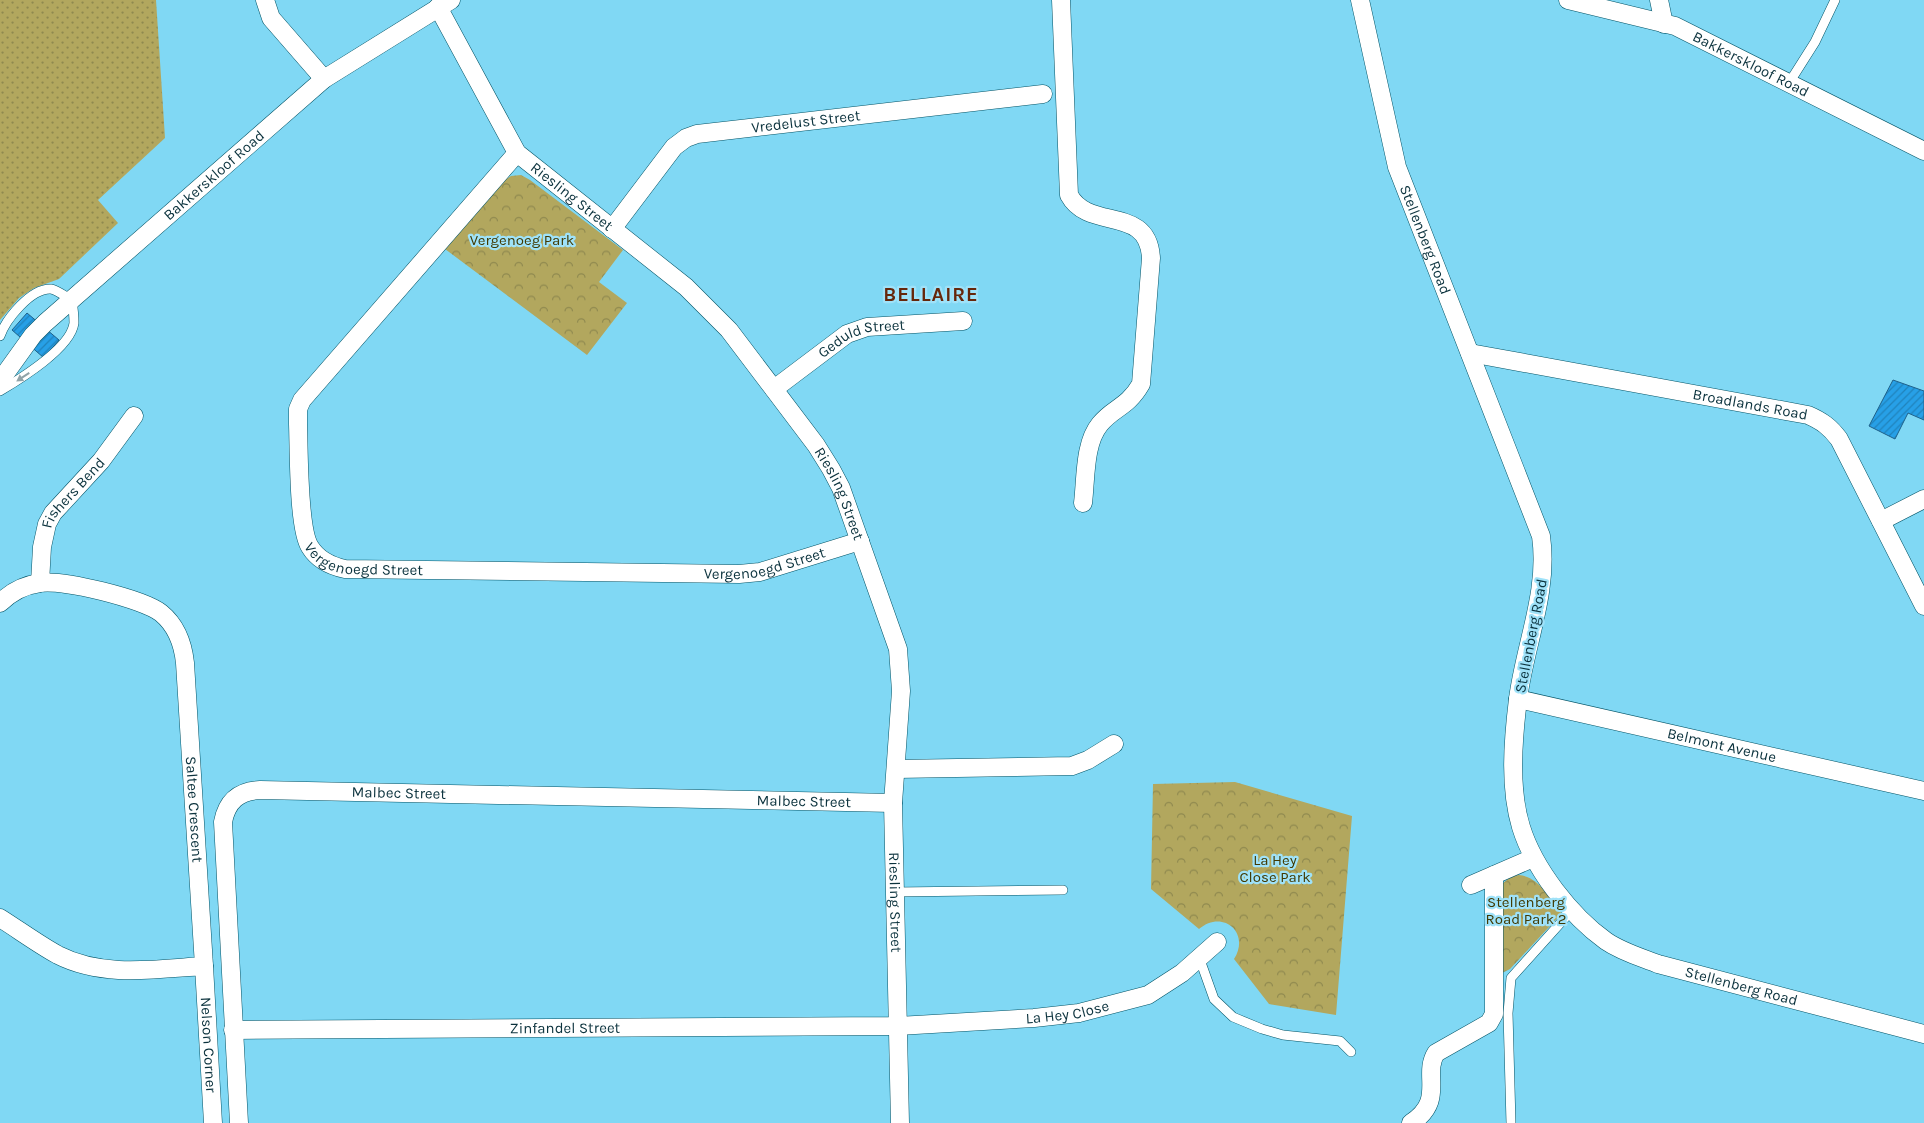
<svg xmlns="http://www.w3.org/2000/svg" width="1924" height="1123" viewBox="0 0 1924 1123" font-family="Karla,sans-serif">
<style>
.grass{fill:url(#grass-dots)}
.park{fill:url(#park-crowns)}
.building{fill:url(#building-hatch);stroke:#1f618a}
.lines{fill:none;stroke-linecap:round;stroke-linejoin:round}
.lane-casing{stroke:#025366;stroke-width:10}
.street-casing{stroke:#025366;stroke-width:19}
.lane{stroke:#fff;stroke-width:9}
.street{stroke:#fff;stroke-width:18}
.oneway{fill:#91a3a8}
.labels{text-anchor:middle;stroke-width:4.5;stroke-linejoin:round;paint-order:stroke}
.street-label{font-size:15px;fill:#0b323d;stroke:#9fe2f9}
.park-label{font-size:15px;fill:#413902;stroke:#9fe2f9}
.district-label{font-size:20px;font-weight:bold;letter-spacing:1px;fill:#66260a;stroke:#9fe2f9}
</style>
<defs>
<pattern id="grass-dots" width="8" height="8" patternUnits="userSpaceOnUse" patternTransform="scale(1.25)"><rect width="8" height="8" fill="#b2a75e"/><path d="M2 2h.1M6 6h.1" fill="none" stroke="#8f894f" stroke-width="1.8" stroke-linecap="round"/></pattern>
<pattern id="park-crowns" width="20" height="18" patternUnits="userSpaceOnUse" patternTransform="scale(1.25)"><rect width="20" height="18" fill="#b2a75e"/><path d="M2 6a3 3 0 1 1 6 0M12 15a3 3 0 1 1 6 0" fill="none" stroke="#8f894f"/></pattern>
<pattern id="building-hatch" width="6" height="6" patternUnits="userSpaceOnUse" patternTransform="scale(1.25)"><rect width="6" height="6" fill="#27a0e7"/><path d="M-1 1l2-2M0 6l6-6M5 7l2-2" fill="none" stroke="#2083bc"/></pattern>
</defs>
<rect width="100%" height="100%" fill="#80d8f4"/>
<path class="grass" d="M0,0H156L165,138L98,200L118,223L59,279L34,288L19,298L0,320Z"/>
<g class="park">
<path d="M521,175L530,180L623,250L599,282L627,303L587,355L445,249L503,181L511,176Z"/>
<path d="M1235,782L1352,816L1336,1015L1269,1004L1234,959C1251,932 1222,909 1199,929L1151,889L1153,784Z"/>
<path d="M1519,875C1539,877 1550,898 1562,913L1510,969L1500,974L1503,883L1512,876Z"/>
</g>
<g class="building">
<path d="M27,313L59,340L44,358L12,330Z"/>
<path d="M1893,380L1924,391V420L1908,413L1895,439L1869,426Z"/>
</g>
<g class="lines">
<g class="lane-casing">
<g id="lane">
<path d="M1789,83L1815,42L1835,0"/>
<path d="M0,336C6,319 31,288 51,289C57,290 66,297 72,300C73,307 74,316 74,323C71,348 20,379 0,391"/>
<path d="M895,892L1063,890"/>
<path d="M1199,957L1214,999L1233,1017L1262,1029L1283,1035L1340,1041L1351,1052"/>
<path d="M1511,1123L1508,1013L1511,978L1573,909"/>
</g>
</g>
<g class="street-casing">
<g id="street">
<path d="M265,0L271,18L324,79"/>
<path d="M1061,0L1069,195C1089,232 1148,204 1151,258L1141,384C1127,408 1114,407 1100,424C1084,443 1086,479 1083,503"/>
<path id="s1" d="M1360,0L1397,167L1541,536C1549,592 1525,644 1518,699C1513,740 1509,788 1521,827C1534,869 1571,916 1606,941C1622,952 1640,957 1658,964L1924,1034"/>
<path id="s2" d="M1568,0L1675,26L1924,151"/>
<path d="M1659,0L1664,24"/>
<path id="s3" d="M438,7L517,153L686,287L729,330L816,445L831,469L841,488L898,649L901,691L893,803L900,1123"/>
<path id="s4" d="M517,153L302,400L298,409V424C299,450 298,529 310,547C318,560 331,566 345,569L739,574L760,572L860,541"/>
<path id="s5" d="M612,229L674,147L686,138L697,134L1043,94"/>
<path id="s6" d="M1470,353L1808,415C1822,421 1830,427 1839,439L1924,606"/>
<path id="s7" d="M0,381L33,335L45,323L324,79L451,0"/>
<path id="s8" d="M774,389L847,334L867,327L963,321"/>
<path d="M1881,521L1924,499"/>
<path id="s9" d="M40,583L42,547L47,524L53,513L101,461L134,416"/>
<path id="s10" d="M0,603C11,592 25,585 40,583C63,579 143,599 161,613C177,626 183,644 185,663L204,966C156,969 103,978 58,955C38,944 19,930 0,918"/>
<path id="s11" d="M1518,699L1924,791"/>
<path d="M896,769L1072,766L1088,760L1114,744"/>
<path d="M1471,885L1533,858"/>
<path id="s12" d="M204,966L213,1123"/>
<path id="s13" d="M233,1030L898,1026L1034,1018L1079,1013L1148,995L1182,973L1217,942"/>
<path id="s14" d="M239,1123L223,822C227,801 239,791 260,790L893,803"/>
<path d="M1411,1123C1446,1100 1422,1075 1436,1053L1489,1023L1494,1014V875"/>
</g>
</g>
<use href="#lane" class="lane"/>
<use href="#street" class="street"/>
</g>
<defs><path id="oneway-solid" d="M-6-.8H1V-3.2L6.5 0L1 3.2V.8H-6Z" transform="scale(1.25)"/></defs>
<use class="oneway" href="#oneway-solid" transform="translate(23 377) rotate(147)"/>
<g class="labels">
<g class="street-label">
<text dy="5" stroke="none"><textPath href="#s2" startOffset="195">Bakkerskloof Road</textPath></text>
<text dy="5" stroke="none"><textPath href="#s5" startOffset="239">Vredelust Street</textPath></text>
<text dy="5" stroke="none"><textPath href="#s7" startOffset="298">Bakkerskloof Road</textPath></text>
<text dy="5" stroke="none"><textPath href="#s3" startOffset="236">Riesling Street</textPath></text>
<text dy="5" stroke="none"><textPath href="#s1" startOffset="249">Stellenberg Road</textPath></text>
<text dy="5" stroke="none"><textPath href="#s8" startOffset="104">Geduld Street</textPath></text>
<text dy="5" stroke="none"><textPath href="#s6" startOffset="285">Broadlands Road</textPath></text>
<text dy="5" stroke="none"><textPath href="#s3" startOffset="641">Riesling Street</textPath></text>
<text dy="5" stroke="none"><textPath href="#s9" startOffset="100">Fishers Bend</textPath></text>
<text dy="5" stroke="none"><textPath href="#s4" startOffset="535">Vergenoegd Street</textPath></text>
<text dy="5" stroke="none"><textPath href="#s4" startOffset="940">Vergenoegd Street</textPath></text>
<text transform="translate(1531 636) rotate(-79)" y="5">Stellenberg Road</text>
<text dy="5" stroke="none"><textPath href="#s11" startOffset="209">Belmont Avenue</textPath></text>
<text dy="5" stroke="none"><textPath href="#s14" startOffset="494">Malbec Street</textPath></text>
<text dy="5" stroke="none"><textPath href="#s14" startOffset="899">Malbec Street</textPath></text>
<text dy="5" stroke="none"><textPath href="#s10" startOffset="375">Saltee Crescent</textPath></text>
<text dy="5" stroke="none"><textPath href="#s3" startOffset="1061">Riesling Street</textPath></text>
<text dy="5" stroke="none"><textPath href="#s1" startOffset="1149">Stellenberg Road</textPath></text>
<text dy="5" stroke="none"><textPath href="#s13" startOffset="835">La Hey Close</textPath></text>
<text dy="5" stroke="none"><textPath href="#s13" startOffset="332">Zinfandel Street</textPath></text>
<text dy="5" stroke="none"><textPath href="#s12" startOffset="79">Nelson Corner</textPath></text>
</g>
<g class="park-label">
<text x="522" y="245">Vergenoeg Park</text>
<text x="1275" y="865">La Hey<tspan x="1275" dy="17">Close Park</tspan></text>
<text x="1526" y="907">Stellenberg<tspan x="1526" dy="17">Road Park 2</tspan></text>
</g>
<g class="district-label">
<text x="931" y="301">BELLAIRE</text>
</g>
</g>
</svg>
